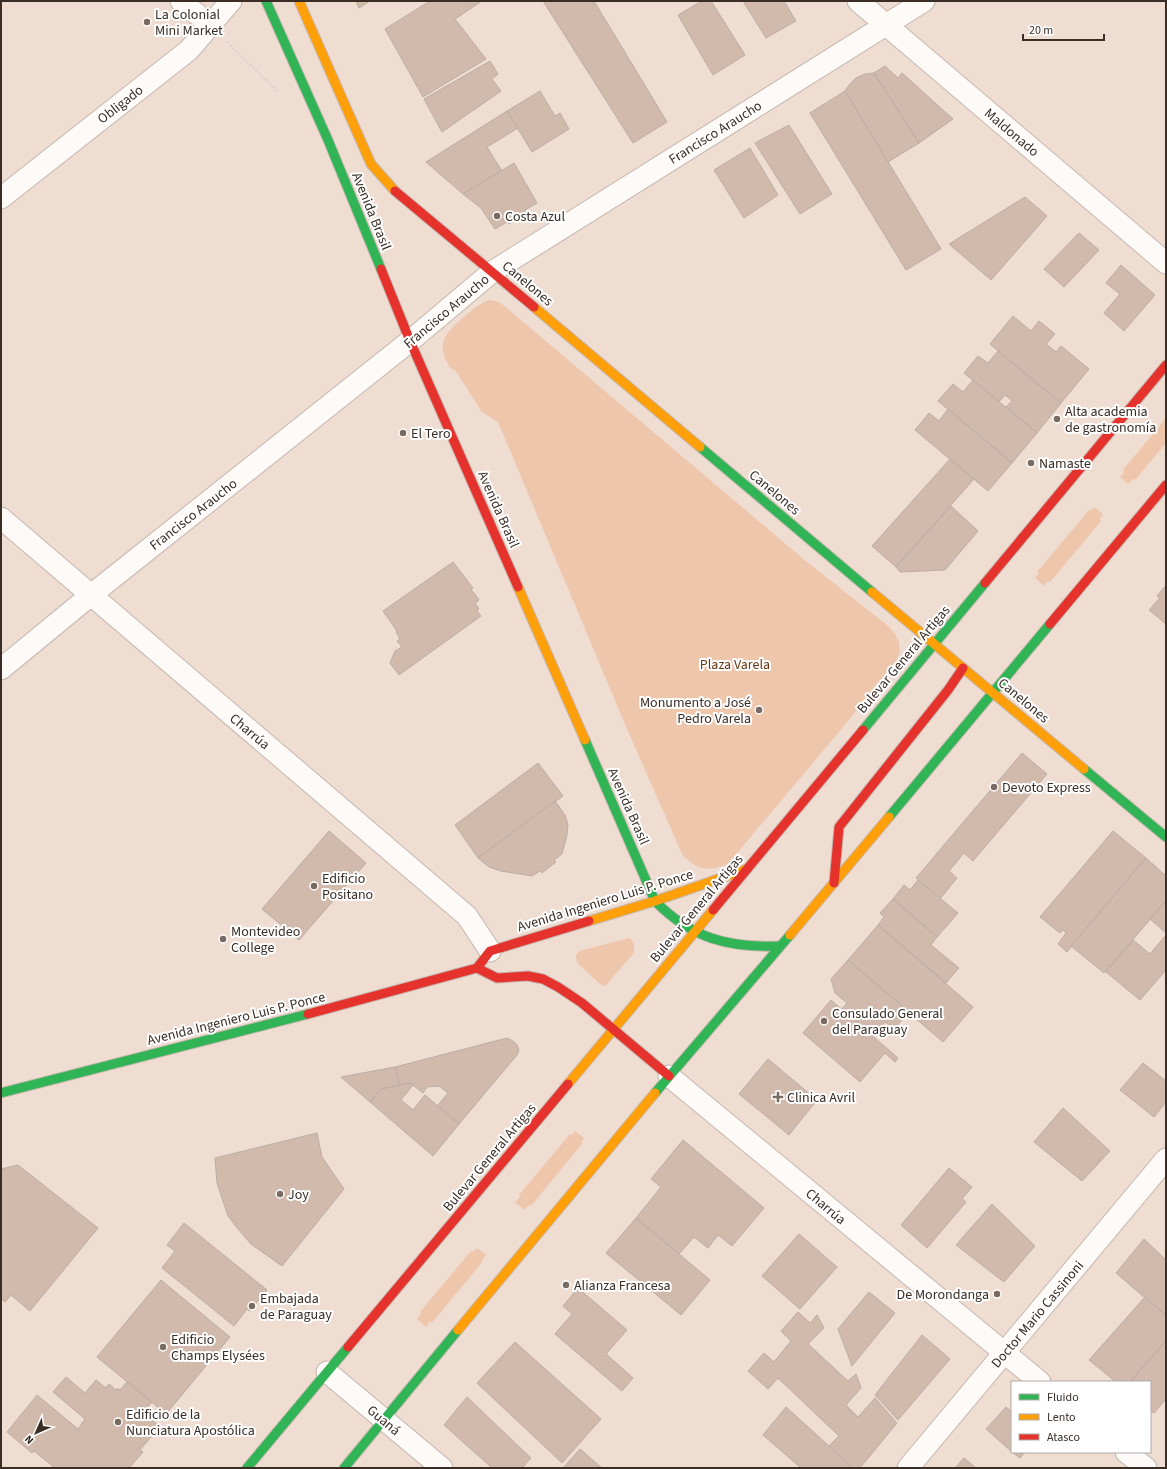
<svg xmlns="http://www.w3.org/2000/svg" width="1167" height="1469" viewBox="0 0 1167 1469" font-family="'Source Sans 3',sans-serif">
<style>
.green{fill:#eec6ac}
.building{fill:#d1baac;stroke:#bbada4}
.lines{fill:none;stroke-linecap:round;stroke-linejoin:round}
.street-casing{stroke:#c5b7ae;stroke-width:23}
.fast-casing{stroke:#c5b7ae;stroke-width:11}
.slow-casing{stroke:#c5b7ae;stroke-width:11}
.jam-casing{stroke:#c5b7ae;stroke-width:11}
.path{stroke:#dbd5d2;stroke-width:2.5;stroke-dasharray:2 2;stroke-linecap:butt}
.street{stroke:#fdfaf8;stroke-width:21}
.fast{stroke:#30b455;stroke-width:9}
.slow{stroke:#ff9f0a;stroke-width:9}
.jam{stroke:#e5322d;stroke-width:9}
.poi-dot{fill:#796b62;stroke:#fff;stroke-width:1.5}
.labels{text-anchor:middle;stroke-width:4;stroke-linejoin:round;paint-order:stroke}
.poi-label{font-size:14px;fill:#392d25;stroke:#fff;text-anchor:start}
.street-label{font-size:14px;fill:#392d25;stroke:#fff}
.park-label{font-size:14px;fill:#673814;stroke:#fff}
</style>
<rect width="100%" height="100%" fill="#efddd2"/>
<g class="green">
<path d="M489,300C500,300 507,308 515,315L807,562L887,625L894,632L899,642L900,652L896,661L869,696L728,864C709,872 698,870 683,856L627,729L498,422L482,412L455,370L451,369C435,345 444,334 464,317C472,310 479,304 489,300Z"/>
<path d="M1166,418V443L1135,480L1133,479L1128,484L1120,477L1124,472L1123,470Z"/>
<path d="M1094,507L1103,514L1100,519L1101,521L1050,582L1048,581L1044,586L1035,578L1039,573L1037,572L1089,510L1091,511Z"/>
<path d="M629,938C635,942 635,948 633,954L605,986L600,984L577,963L576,955L579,951Z"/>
<path d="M575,1131L584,1138L581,1143L582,1144L531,1206L529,1205L524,1210L515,1202L520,1197L519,1195L570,1134L572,1135Z"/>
<path d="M477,1248L486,1255L482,1260L483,1261L432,1323L430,1321L426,1327L417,1319L421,1314L420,1312L471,1251L473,1252Z"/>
</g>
<g class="building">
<path d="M356,1H370L359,8Z"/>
<path d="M430,1H482L455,19L486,59L423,97L385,29Z"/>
<path d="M543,1H594L667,122L633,143Z"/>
<path d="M702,1H711L745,55L713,75L678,15Z"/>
<path d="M743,1H784L796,21L766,38Z"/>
<path d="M490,61L498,74L492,79L501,91L442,132L424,99Z"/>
<path d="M885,66L898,78L902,73L953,119L919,143L874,73Z"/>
<path d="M874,73L919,143L888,162L845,91L849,85L856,78L865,74Z"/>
<path d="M540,91L555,116L560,113L569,129L532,152L507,111Z"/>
<path d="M845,91L941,249L906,270L810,113Z"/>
<path d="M507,111L518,128L487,147L502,171L463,194L426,162Z"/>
<path d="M789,125L832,194L800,214L755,143Z"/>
<path d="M750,148L778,195L744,218L714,170Z"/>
<path d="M514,163L537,203L525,210L527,213L509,224L507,222L495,229L481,208L463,194Z"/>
<path d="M1025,197L1047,216L991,280L949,244Z"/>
<path d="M1079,233L1099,250L1064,287L1044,269Z"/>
<path d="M1121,265L1155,295L1124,331L1104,313L1120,294L1106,283Z"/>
<path d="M1013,316L1031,331L1039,321L1055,334L1046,344L1056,352L1061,346L1089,369L1061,403L990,344Z"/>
<path d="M998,351L1061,403L1037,433L1006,407L1012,401L1005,395L999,402L964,373L978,356L988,363Z"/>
<path d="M973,380L1037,433L1012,463L938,401L953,384L963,392Z"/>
<path d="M948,409L1012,463L988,491L915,430L929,413L939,421Z"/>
<path d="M950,459L974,479L896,567L872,546Z"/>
<path d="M951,506L978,531L945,570L900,572L896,567Z"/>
<path d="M453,562L473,588L471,589L479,600L475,603L479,609L477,611L481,616L399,675L390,663L395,651L402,647L397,641L400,639L396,632L397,631L383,611Z"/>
<path d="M1166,585V624L1149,610L1160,598L1157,596Z"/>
<path d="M1022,753L1047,774L973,861L964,853L949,871L957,878L940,899L916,878Z"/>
<path d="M538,763L563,796L478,858L455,825Z"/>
<path d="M555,801L565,815L568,825L567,835L562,854L554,860L556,862L542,873L540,871L532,876L501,871L489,867L478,858Z"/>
<path d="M329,831L366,863L299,940L262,909Z"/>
<path d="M1113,831L1146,858L1067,952L1058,944L1066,933L1063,930L1060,933L1040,917Z"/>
<path d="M1146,858L1166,876V901L1104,973L1071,946Z"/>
<path d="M918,880L958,913L937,937L893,899L904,885L910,890Z"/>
<path d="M893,899L937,937L931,945L959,968L946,983L878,925L884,917L880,913Z"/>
<path d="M1166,901V933L1150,919Z"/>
<path d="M878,925L973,1007L943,1042L848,960Z"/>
<path d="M1166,935V970L1140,1000L1106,972L1133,940L1150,954Z"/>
<path d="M848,960L909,1012L894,1029L885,1022L872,1036L841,1010L847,1003L835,993L831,979Z"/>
<path d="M831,1000L898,1058L895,1062L885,1053L860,1082L803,1033Z"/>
<path d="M507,1038L513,1041L517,1045L519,1050L517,1055L459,1124L437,1106L448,1093L439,1086L427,1087L423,1093L410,1083L400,1086L395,1067Z"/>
<path d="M768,1059L817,1100L789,1135L739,1094Z"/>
<path d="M1143,1063L1166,1081V1102L1154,1117L1120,1090Z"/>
<path d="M395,1067L400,1086L381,1089L370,1102L341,1077Z"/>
<path d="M410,1083L413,1085L401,1100L413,1110L425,1095L459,1124L433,1156L370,1102L381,1089Z"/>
<path d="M1063,1108L1110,1151L1082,1181L1034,1142Z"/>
<path d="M317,1133L322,1157L344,1189L282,1266L251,1244L238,1229L228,1216L217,1183L215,1158Z"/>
<path d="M683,1140L764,1208L732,1246L718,1235L708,1248L694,1237L679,1254L636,1218L661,1187L651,1179Z"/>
<path d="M18,1165L98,1228L30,1311L11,1295L5,1302L2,1299L1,1301V1169Z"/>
<path d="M949,1168L972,1187L962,1199L966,1202L927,1248L901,1225Z"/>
<path d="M992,1204L1035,1246L1004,1282L956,1245Z"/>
<path d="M636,1218L710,1280L681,1315L606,1253Z"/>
<path d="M184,1223L267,1290L250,1311L247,1309L234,1326L162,1268L175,1251L167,1245Z"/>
<path d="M799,1234L837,1267L800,1309L762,1276Z"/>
<path d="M1144,1239L1166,1260V1312L1164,1314L1116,1273Z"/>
<path d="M161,1280L230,1337L166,1414L97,1357Z"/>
<path d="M578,1288L627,1330L606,1354L633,1378L622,1391L555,1334L572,1314L563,1306Z"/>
<path d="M869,1292L895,1313L852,1366L838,1329Z"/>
<path d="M1145,1297L1164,1314L1166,1312V1341L1130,1382H1116L1089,1360Z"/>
<path d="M798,1312L810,1323L817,1315L824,1328L808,1344L848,1381L856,1374L861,1388L846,1405L858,1417L875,1398L897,1423L860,1468H852L829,1446L839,1436L778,1378L768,1389L748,1371L764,1353L774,1362L791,1341L781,1331Z"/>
<path d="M922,1335L950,1359L898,1420L875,1395Z"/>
<path d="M1166,1341V1399L1154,1413L1150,1410V1382H1130Z"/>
<path d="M515,1342L601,1419L562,1463L477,1383Z"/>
<path d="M66,1377L85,1393L96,1380L106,1388L109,1384L116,1390L118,1388L120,1390L127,1382L152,1402L143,1413L157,1424L154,1429L156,1431L140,1450L143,1452L129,1468H55L34,1451L32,1453L7,1432L37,1395L78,1429L85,1419L53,1392Z"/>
<path d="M467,1397L531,1458L522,1468H492L444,1425Z"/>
<path d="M786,1407L829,1446L851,1467L850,1468H801L763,1435Z"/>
<path d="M1006,1407L1012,1412V1452L986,1429Z"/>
<path d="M580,1449L602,1468H563Z"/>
<path d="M1012,1452H1025L1020,1458Z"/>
<path d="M964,1458L976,1468H955Z"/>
</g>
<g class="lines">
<g class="street-casing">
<g id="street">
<path d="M181,1L210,25"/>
<path d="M858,1L1166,263"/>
<path d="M1,198L189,50L231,1"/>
<path d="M1,518L467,916L490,951"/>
<path d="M1,669L91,595L410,341L492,272L924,1"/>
<path d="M669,1076L1040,1382"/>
<path d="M327,1372L442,1468"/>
<path d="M1126,1452L1146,1468"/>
<path d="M908,1468L1166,1159"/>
</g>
</g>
<g class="fast-casing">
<g id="fast">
<path d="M266,1L328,140L381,269"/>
<path d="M700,447L872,592"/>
<path d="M863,730L985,583"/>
<path d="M585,740L655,901C691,938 728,948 779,946"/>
<path d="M1084,769L1166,837"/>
<path d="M889,817L1050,624"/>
<path d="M1,1093L308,1014"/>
<path d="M655,1093L790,935"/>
<path d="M247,1468L348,1347"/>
<path d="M344,1468L458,1330"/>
</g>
</g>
<g class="slow-casing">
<g id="slow">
<path d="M299,1L371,164L395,191"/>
<path d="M534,307L700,447"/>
<path d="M518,587L585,740"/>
<path d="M872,592L1084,769"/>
<path d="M589,921L655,901L747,869"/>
<path d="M790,935L889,817"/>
<path d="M568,1084L713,910"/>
<path d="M458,1330L655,1093"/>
</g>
</g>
<g class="jam-casing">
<g id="jam">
<path d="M395,191L534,307"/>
<path d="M381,269L410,341L518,587"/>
<path d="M985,583L1166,365"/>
<path d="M1050,624L1166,485"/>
<path d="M834,883L839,827L948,690L963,668"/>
<path d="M713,910L863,730"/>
<path d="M477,968L497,978L528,976L543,979L558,987L582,1003L669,1076"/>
<path d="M308,1014L477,968L490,951L589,921"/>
<path d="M348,1347L568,1084"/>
</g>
</g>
<path class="path" d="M227,42L278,92"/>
<use href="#street" class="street"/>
<use href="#fast" class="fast"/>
<use href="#slow" class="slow"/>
<use href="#jam" class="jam"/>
</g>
<g class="poi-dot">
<circle cx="147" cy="22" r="4"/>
<circle cx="497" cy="216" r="4"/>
<circle cx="1057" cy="419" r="4"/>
<circle cx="403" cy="433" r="4"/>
<circle cx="1031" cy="463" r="4"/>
<circle cx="759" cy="710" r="4"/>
<circle cx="994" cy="787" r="4"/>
<circle cx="314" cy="886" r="4"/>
<circle cx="223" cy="939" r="4"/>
<circle cx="824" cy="1021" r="4"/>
<path d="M776 1091h4v4h4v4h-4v4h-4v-4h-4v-4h4z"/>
<circle cx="280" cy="1194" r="4"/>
<circle cx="566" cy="1285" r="4"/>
<circle cx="997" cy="1294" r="4"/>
<circle cx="252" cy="1306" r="4"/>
<circle cx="163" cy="1347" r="4"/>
<circle cx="118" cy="1422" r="4"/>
</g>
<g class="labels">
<g class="poi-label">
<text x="155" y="19">La Colonial<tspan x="155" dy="16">Mini Market</tspan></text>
<text x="505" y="221">Costa Azul</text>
<text x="1065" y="416">Alta academia<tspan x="1065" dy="16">de gastronomía</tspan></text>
<text x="411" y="438">El Tero</text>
<text x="1039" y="468">Namaste</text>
<text x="751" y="707" text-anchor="end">Monumento a José<tspan x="751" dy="16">Pedro Varela</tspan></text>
<text x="1002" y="792">Devoto Express</text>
<text x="322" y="883">Edificio<tspan x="322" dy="16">Positano</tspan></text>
<text x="231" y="936">Montevideo<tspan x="231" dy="16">College</tspan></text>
<text x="832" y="1018">Consulado General<tspan x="832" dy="16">del Paraguay</tspan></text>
<text x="787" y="1102">Clinica Avril</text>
<text x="288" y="1199">Joy</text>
<text x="574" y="1290">Alianza Francesa</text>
<text x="989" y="1299" text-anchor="end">De Morondanga</text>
<text x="260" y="1303">Embajada<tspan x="260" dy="16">de Paraguay</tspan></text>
<text x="171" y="1344">Edificio<tspan x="171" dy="16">Champs Elysées</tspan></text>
<text x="126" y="1419">Edificio de la<tspan x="126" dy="16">Nunciatura Apostólica</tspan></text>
</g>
<g class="street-label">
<text transform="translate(120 104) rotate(-38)" y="5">Obligado</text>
<text transform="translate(715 132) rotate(-32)" y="5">Francisco Araucho</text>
<text transform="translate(1012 132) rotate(40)" y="5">Maldonado</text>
<text transform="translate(372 211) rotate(68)" y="5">Avenida Brasil</text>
<text transform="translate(528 283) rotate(40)" y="5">Canelones</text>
<text transform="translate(446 311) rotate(-40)" y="5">Francisco Araucho</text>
<text transform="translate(775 492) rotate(40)" y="5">Canelones</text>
<text transform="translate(499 509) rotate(66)" y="5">Avenida Brasil</text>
<text transform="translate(193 514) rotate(-38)" y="5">Francisco Araucho</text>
<text transform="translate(903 659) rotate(-50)" y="5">Bulevar General Artigas</text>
<text transform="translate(1024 700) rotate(40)" y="5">Canelones</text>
<text transform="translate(250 731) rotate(40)" y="5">Charrúa</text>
<text transform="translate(629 806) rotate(66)" y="5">Avenida Brasil</text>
<text transform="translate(605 900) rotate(-17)" y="5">Avenida Ingeniero Luis P. Ponce</text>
<text transform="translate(696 908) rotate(-50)" y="5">Bulevar General Artigas</text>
<text transform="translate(236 1018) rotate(-14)" y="5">Avenida Ingeniero Luis P. Ponce</text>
<text transform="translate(489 1157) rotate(-50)" y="5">Bulevar General Artigas</text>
<text transform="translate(826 1206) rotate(40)" y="5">Charrúa</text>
<text transform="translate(1037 1314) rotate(-50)" y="5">Doctor Mario Cassinoni</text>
<text transform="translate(384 1420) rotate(40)" y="5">Guaná</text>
</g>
<g class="park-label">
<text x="735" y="669">Plaza Varela</text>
</g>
</g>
<rect width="1167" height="1469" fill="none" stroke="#392d25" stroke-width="4"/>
<rect x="1011" y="1381" width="140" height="72" fill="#ffffff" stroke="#b0aba8"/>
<rect x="1019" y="1394" width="20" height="6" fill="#30b455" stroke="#b0aba8"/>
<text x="1047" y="1401" font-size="12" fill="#392d25">Fluido</text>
<rect x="1019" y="1414" width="20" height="6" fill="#ff9f0a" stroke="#b0aba8"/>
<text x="1047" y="1421" font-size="12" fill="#392d25">Lento</text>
<rect x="1019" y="1434" width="20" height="6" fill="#e5322d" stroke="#b0aba8"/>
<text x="1047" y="1441" font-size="12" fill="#392d25">Atasco</text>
<g transform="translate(36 1433) rotate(225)" stroke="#ffffff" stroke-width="3" paint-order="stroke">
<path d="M0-3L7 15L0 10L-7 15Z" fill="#392d25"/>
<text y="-6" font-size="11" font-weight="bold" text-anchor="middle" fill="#392d25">N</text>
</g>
<path d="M1023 34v6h81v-6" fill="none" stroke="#392d25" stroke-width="2"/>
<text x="1029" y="34" font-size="12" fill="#392d25" stroke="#ffffff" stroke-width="3" paint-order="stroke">20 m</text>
</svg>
